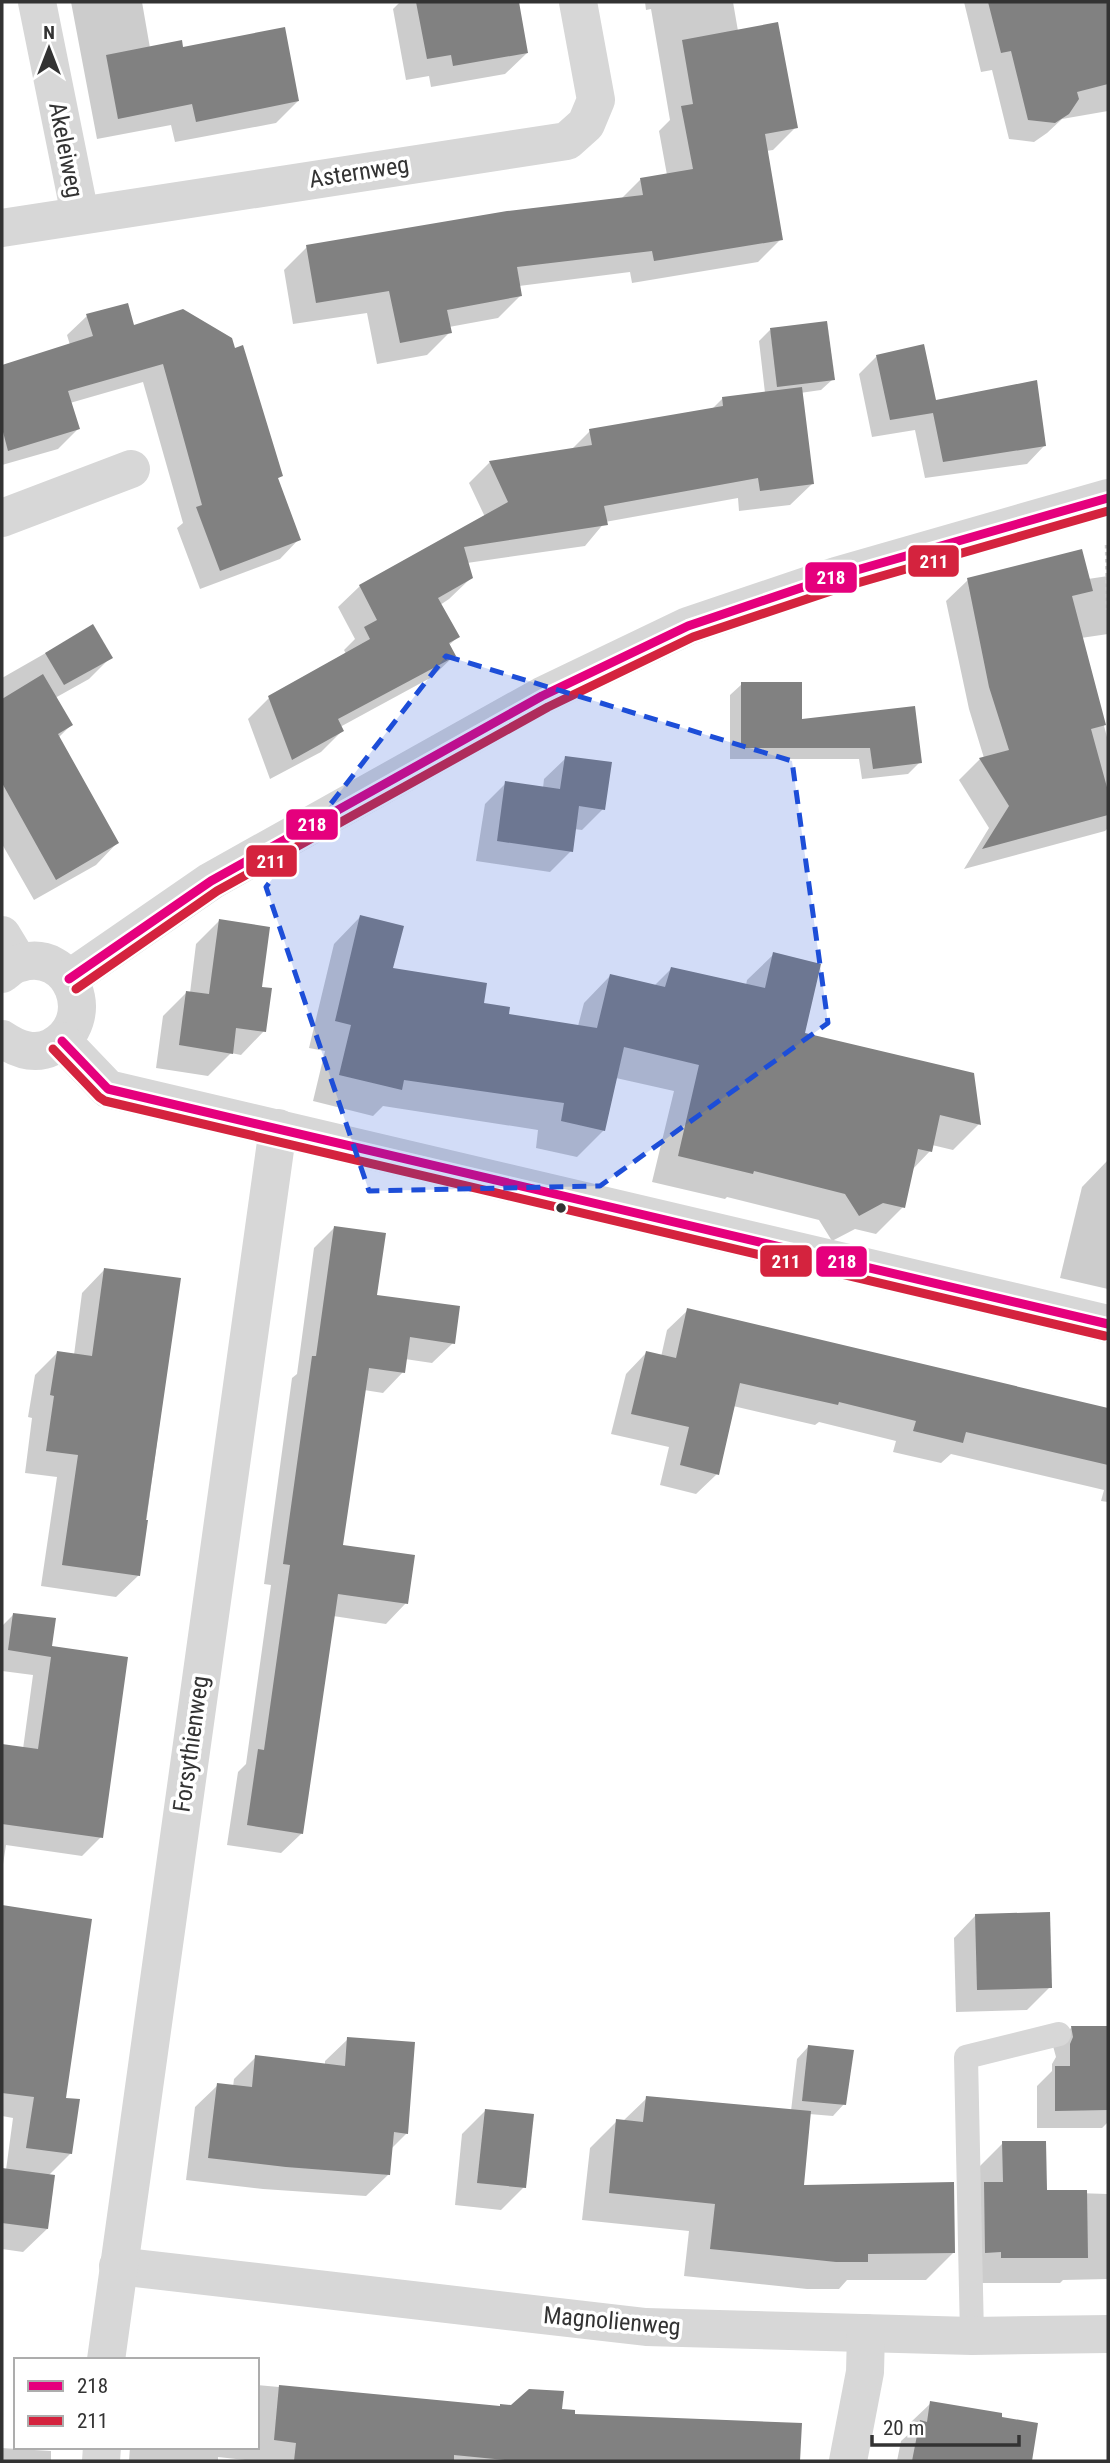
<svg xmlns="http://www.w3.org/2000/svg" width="1110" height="2463" viewBox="0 0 1110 2463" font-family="'Roboto Condensed',sans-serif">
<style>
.shadow{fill:#0003}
.building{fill:#818181}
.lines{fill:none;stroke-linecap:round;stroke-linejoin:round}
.path{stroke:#d6d6d6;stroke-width:4.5;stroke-dasharray:3.5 3.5;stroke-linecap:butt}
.service{stroke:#d7d7d7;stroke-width:24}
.minor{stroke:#d7d7d7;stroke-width:38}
.bus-1-casing{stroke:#fff;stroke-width:14}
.bus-2-casing{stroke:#fff;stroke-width:14}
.bus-1{stroke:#e5007d;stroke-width:9}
.bus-2{stroke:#d4233e;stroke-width:9}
.marked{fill:#1d4ed8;fill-opacity:0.2;stroke:#1d4ed8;stroke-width:5;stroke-dasharray:14 9;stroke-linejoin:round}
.bus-dot{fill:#333;stroke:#fff;stroke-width:2.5}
.labels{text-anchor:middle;stroke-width:7;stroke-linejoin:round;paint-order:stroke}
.street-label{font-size:24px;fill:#333;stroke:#fff}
.line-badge{stroke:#fff;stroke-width:2.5}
.badge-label{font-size:19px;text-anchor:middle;font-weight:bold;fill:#fff}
</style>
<rect width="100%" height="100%" fill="#fff"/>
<g class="shadow">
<path d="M71,2H142L150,48L182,49L298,101L276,123L175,142L171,125L97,139Z"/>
<path d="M400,2H517L527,53L505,74L431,87L429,76L406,80L393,9Z"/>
<path d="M645,2H733L738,31L796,127L773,150L766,151L781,239L758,262L632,283L630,272L519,286L521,295L498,318L449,327L450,332L427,355L377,364L367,313L293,324L284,270L307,247L621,199L641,179L667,175L659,131L670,120L651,9L646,10Z"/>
<path d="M964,2H1108V111L1062,119L1047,133L1034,142L1009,139L992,70L981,72Z"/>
<path d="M87,316L133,327L281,476L277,479L299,539L280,559L200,589L177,528L183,523L143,382L70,403L78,429L58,449L2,465V366L70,345L67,335Z"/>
<path d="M770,330L833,379L821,390L800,393L812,484L790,505L739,511L738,498L605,522L585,546L467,563L471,578L449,599L440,605L458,637L448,646L454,656L432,677L340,727L342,731L321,752L270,779L248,719L269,698L346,654L344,650L355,639L338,607L360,586L485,517L469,483L490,462L571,450L590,431L711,410L723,398L765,393L759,341Z"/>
<path d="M877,356L934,402L1044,446L1027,464L925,478L915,430L872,437L859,374Z"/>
<path d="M1108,576V634L1081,638L1108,741V828L1105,831L964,869L989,828L959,780L980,759L984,758L969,709L946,601L968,580L1088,579Z"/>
<path d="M93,626L111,657L89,679L55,698L71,725L58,738L117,843L96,865L34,900L2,844V678Z"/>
<path d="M742,684L800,721L920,762L908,774L862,779L859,759H730V695Z"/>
<path d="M566,758L603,809L582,830L574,829L571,851L550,872L476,861L485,804L506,783L543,788L544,779Z"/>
<path d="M360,917L391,970L507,1016L578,1026L584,1003L610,976L654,986L671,969L746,985L747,980L774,954L803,1034L979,1124L953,1150L932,1145L930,1151L912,1170L903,1207L876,1234L855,1229L832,1241L819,1220L727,1197L725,1199L652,1182L674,1091L616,1078L604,1130L577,1157L536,1148L538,1130L383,1106L373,1116L313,1101L325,1051L309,1048L334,944Z"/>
<path d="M219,921L260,989L264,1031L241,1055L231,1053L208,1076L156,1068L163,1016L186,993H190L196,944Z"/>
<path d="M1108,1160V1289L1060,1278L1082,1187Z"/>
<path d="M334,1228L375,1297L453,1343L432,1363L405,1359L403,1372L383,1393L364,1390L341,1546L406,1603L386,1624L333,1616L302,1833L281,1853L227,1845L238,1772L246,1764L271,1585L264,1584L292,1378L297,1374L314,1248Z"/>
<path d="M104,1270L179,1280L139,1575L116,1597L41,1586L57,1477L25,1473L32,1418L28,1417L35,1375L57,1353L74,1355L82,1293Z"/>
<path d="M688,1310L1108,1410V1502L1101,1501L1104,1490L951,1454L941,1463L893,1452L896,1441L819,1422L815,1425L733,1406L717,1474L696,1494L660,1485L669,1447L611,1434L626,1374L646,1353L661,1357L667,1330Z"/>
<path d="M13,1615L50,1648L101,1837L82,1856L6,1845L2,1871V1746L23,1749L33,1675L2,1671V1626Z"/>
<path d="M2,1907L90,1920L64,2099L71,2153L49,2175L47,2229L23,2252L2,2249V2169L6,2170L13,2118L2,2116Z"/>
<path d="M976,1915L1050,1987L1027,2010L956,2012L954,1938Z"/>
<path d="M1072,2027H1108V2122L1102,2128H1037V2086L1052,2071V2064L1056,2057L1053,2046Z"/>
<path d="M348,2039L407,2133L391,2149L389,2174L366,2196L263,2189L186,2180L195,2107L218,2085L233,2087L234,2079L256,2057L325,2065V2061Z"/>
<path d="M808,2047L844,2104L833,2116L809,2114L802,2186L954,2252L926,2280H847L839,2289H807L684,2276L689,2231L582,2220L590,2148L617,2121H623L647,2098L791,2111L797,2059Z"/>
<path d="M485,2111L524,2187L501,2210L455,2205L462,2134Z"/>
<path d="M1003,2143L1045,2192L1108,2194V2279L1063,2280L1060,2283H976L977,2169Z"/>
<path d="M257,2385L499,2407L560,2411L573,2416L800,2425L798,2461H254L218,2457V2461H129L130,2447H257Z"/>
<path d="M931,2403L1036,2425L1030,2461H897L901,2441L910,2433L911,2422Z"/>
<path d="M2,2448L51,2451V2461H2Z"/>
</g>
<g class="building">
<path d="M416,2H519L528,53L453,66L451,55L427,59Z"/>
<path d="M988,2H1108V84L1077,92L1079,99L1069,114L1055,123L1028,120L1011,51L1001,53Z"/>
<path d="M778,22L798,128L765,134L783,240L654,261L652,251L517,267L522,296L447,310L452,333L400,343L389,291L316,303L306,245L507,211L643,195L640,178L693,169L681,106L693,104L682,40Z"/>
<path d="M285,27L299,101L196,122L192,104L118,119L106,55L182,40L183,47Z"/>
<path d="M128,303L134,325L183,309L232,338L235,348L243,345L283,476L278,478L301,540L220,571L196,507L202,505L163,364L68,391L80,429L8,451L2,428V365L93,336L86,314Z"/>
<path d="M827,321L835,380L777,387L770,328Z"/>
<path d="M924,344L936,400L1037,380L1046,446L943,462L933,413L890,420L876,355Z"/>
<path d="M802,387L814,484L760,491L758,478L604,506L608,525L464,547L473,578L438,598L460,637L449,643L456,656L338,719L344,731L292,760L268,696L370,639L364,627L377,620L359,585L508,502L489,461L592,445L589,429L723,406L722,397Z"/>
<path d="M1082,549L1093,591L1072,596L1106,725L1091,729L1108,791V815L982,849L1009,806L979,758L1009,750L989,687L967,578Z"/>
<path d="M93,624L113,658L64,685L45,653Z"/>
<path d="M43,674L73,725L58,734L119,843L56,880L2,783V699Z"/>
<path d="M741,682H802V719L915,706L922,763L873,769L870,748H741Z"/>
<path d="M565,756L612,762L605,810L579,806L573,852L497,841L505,781L560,789Z"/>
<path d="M360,915L404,926L393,968L487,983L484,1003L510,1007L509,1014L597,1028L610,974L665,987L671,967L765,988L773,952L821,964L805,1033L974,1073L981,1125L940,1115L932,1152L918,1149L905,1208L883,1203L859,1216L845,1194L754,1171L753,1174L678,1156L699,1065L624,1047L605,1131L561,1121L564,1103L404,1080L402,1090L339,1075L351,1025L335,1021Z"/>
<path d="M219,919L270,927L262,987L272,988L266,1032L236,1028L233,1054L179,1045L186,991L209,994Z"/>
<path d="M334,1226L386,1233L377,1295L460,1306L455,1344L410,1337L405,1373L369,1368L343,1545L415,1555L408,1604L338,1594L303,1834L247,1825L258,1749L264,1750L290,1565L283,1564L312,1356H316Z"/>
<path d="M104,1268L181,1278L146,1520H148L140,1576L62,1565L78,1455L46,1451L54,1396L50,1395L57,1351L92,1356Z"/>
<path d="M687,1308L1108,1408V1465L966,1432L963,1443L913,1431L916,1421L839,1402L838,1405L740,1383L719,1475L680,1465L689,1427L631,1414L646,1351L676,1358Z"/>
<path d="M13,1613L56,1618L52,1646L128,1657L103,1838L2,1824V1744L38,1749L51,1657L8,1650Z"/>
<path d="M2,1905L92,1919L66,2098L80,2099L72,2154L26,2148L34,2097L2,2093Z"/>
<path d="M1050,1912L1052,1988L977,1990L975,1914Z"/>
<path d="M1071,2026H1108V2110L1055,2111V2066H1070V2044L1073,2037Z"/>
<path d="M347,2037L415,2042L408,2134L394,2132L390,2175L286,2167L208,2158L217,2083L252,2087L255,2055L345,2066Z"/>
<path d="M808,2045L854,2050L846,2105L802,2101Z"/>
<path d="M646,2096L811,2111L804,2185L954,2182L955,2253L868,2254V2262H836L710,2249L715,2204L609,2193L616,2119L643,2122Z"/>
<path d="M485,2109L534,2114L526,2188L477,2183Z"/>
<path d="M1002,2141H1046L1047,2190H1087L1088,2258H1001V2252L985,2253L984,2182H1003Z"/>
<path d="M2,2168L55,2175L48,2229L2,2223Z"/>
<path d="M279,2385L500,2406V2404L511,2405L529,2389L564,2391L562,2409L575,2410V2414L802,2423L800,2461H516L454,2455V2461H294L296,2443L274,2440Z"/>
<path d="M930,2401L1002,2413V2417L1038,2423L1032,2461H912L920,2420L927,2422Z"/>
</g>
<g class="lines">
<path class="path" d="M1107,545L1108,610"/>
<path class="service" d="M972,2336L966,2057L1059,2034"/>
<g class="minor">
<path d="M37,2L80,215"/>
<path d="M2,228L567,141L586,124L596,100L578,2"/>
<path d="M2,518L131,469"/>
<path d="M2,935L19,963"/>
<path d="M2,974C7,970 14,964 20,963C71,947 101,1020 52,1047C34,1056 17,1049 2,1039"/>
<path d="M69,979L211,881L542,696L688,626L836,576L1108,498"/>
<path d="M62,1041L108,1089L1108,1324"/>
<path d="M118,2266L646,2327L972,2336L1108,2334"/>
<path d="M106,2360L278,1128"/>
<path d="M101,2461L102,2447"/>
<path d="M848,2461L865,2372L866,2333"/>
</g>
<g class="bus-1-casing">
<g id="bus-1">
<path d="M69,979L211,881L542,696L688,626L836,576L1108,498"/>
<path d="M62,1041L108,1089L1108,1324"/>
</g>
</g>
<g class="bus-2-casing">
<g id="bus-2">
<path d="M76,989L217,891L548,707L693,637L840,588L1108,511"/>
<path d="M53,1049L99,1097L105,1101L1105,1336"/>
</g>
</g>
<use href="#bus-1" class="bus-1"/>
<use href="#bus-2" class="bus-2"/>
</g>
<path class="marked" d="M446,656L792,761L828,1023L600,1186L369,1191L266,887Z"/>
<circle class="bus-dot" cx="561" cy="1208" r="6"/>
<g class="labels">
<g class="street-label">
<text transform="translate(66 150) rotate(79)" y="8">Akeleiweg</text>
<text transform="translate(359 172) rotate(-9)" y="8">Asternweg</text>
<text transform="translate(191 1744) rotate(-82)" y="8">Forsythienweg</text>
<text transform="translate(612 2321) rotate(5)" y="8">Magnolienweg</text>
</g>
</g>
<g class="line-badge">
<rect x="907" y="544" width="53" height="34" rx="7" fill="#d4233e"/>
<rect x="804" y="561" width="54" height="33" rx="7" fill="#e5007d"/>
<rect x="285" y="808" width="54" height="33" rx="7" fill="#e5007d"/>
<rect x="245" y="844" width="53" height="34" rx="7" fill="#d4233e"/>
<rect x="759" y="1244" width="54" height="34" rx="7" fill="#d4233e"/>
<rect x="815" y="1245" width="53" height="33" rx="7" fill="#e5007d"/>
</g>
<g class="badge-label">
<text x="934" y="568">211</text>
<text x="831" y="584">218</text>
<text x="312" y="831">218</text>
<text x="271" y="868">211</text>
<text x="786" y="1268">211</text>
<text x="842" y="1268">218</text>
</g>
<rect width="1110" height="2463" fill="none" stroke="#333333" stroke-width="7"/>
<rect x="14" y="2358" width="245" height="91" fill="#ffffff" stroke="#adadad" stroke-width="2"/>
<rect x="28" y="2381" width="35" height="10" fill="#e5007d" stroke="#adadad" stroke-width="2"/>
<text x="77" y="2393" font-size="21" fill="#333333">218</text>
<rect x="28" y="2416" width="35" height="10" fill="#d4233e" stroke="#adadad" stroke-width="2"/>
<text x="77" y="2428" font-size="21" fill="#333333">211</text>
<g transform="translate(49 49)" stroke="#ffffff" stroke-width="5" paint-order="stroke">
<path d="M0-5L12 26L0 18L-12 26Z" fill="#333333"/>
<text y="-10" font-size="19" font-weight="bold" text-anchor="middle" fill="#333333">N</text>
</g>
<path d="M872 2435v10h147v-10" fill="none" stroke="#333333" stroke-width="3.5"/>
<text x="883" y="2435" font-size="21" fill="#333333" stroke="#ffffff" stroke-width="5" paint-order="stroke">20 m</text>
</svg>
